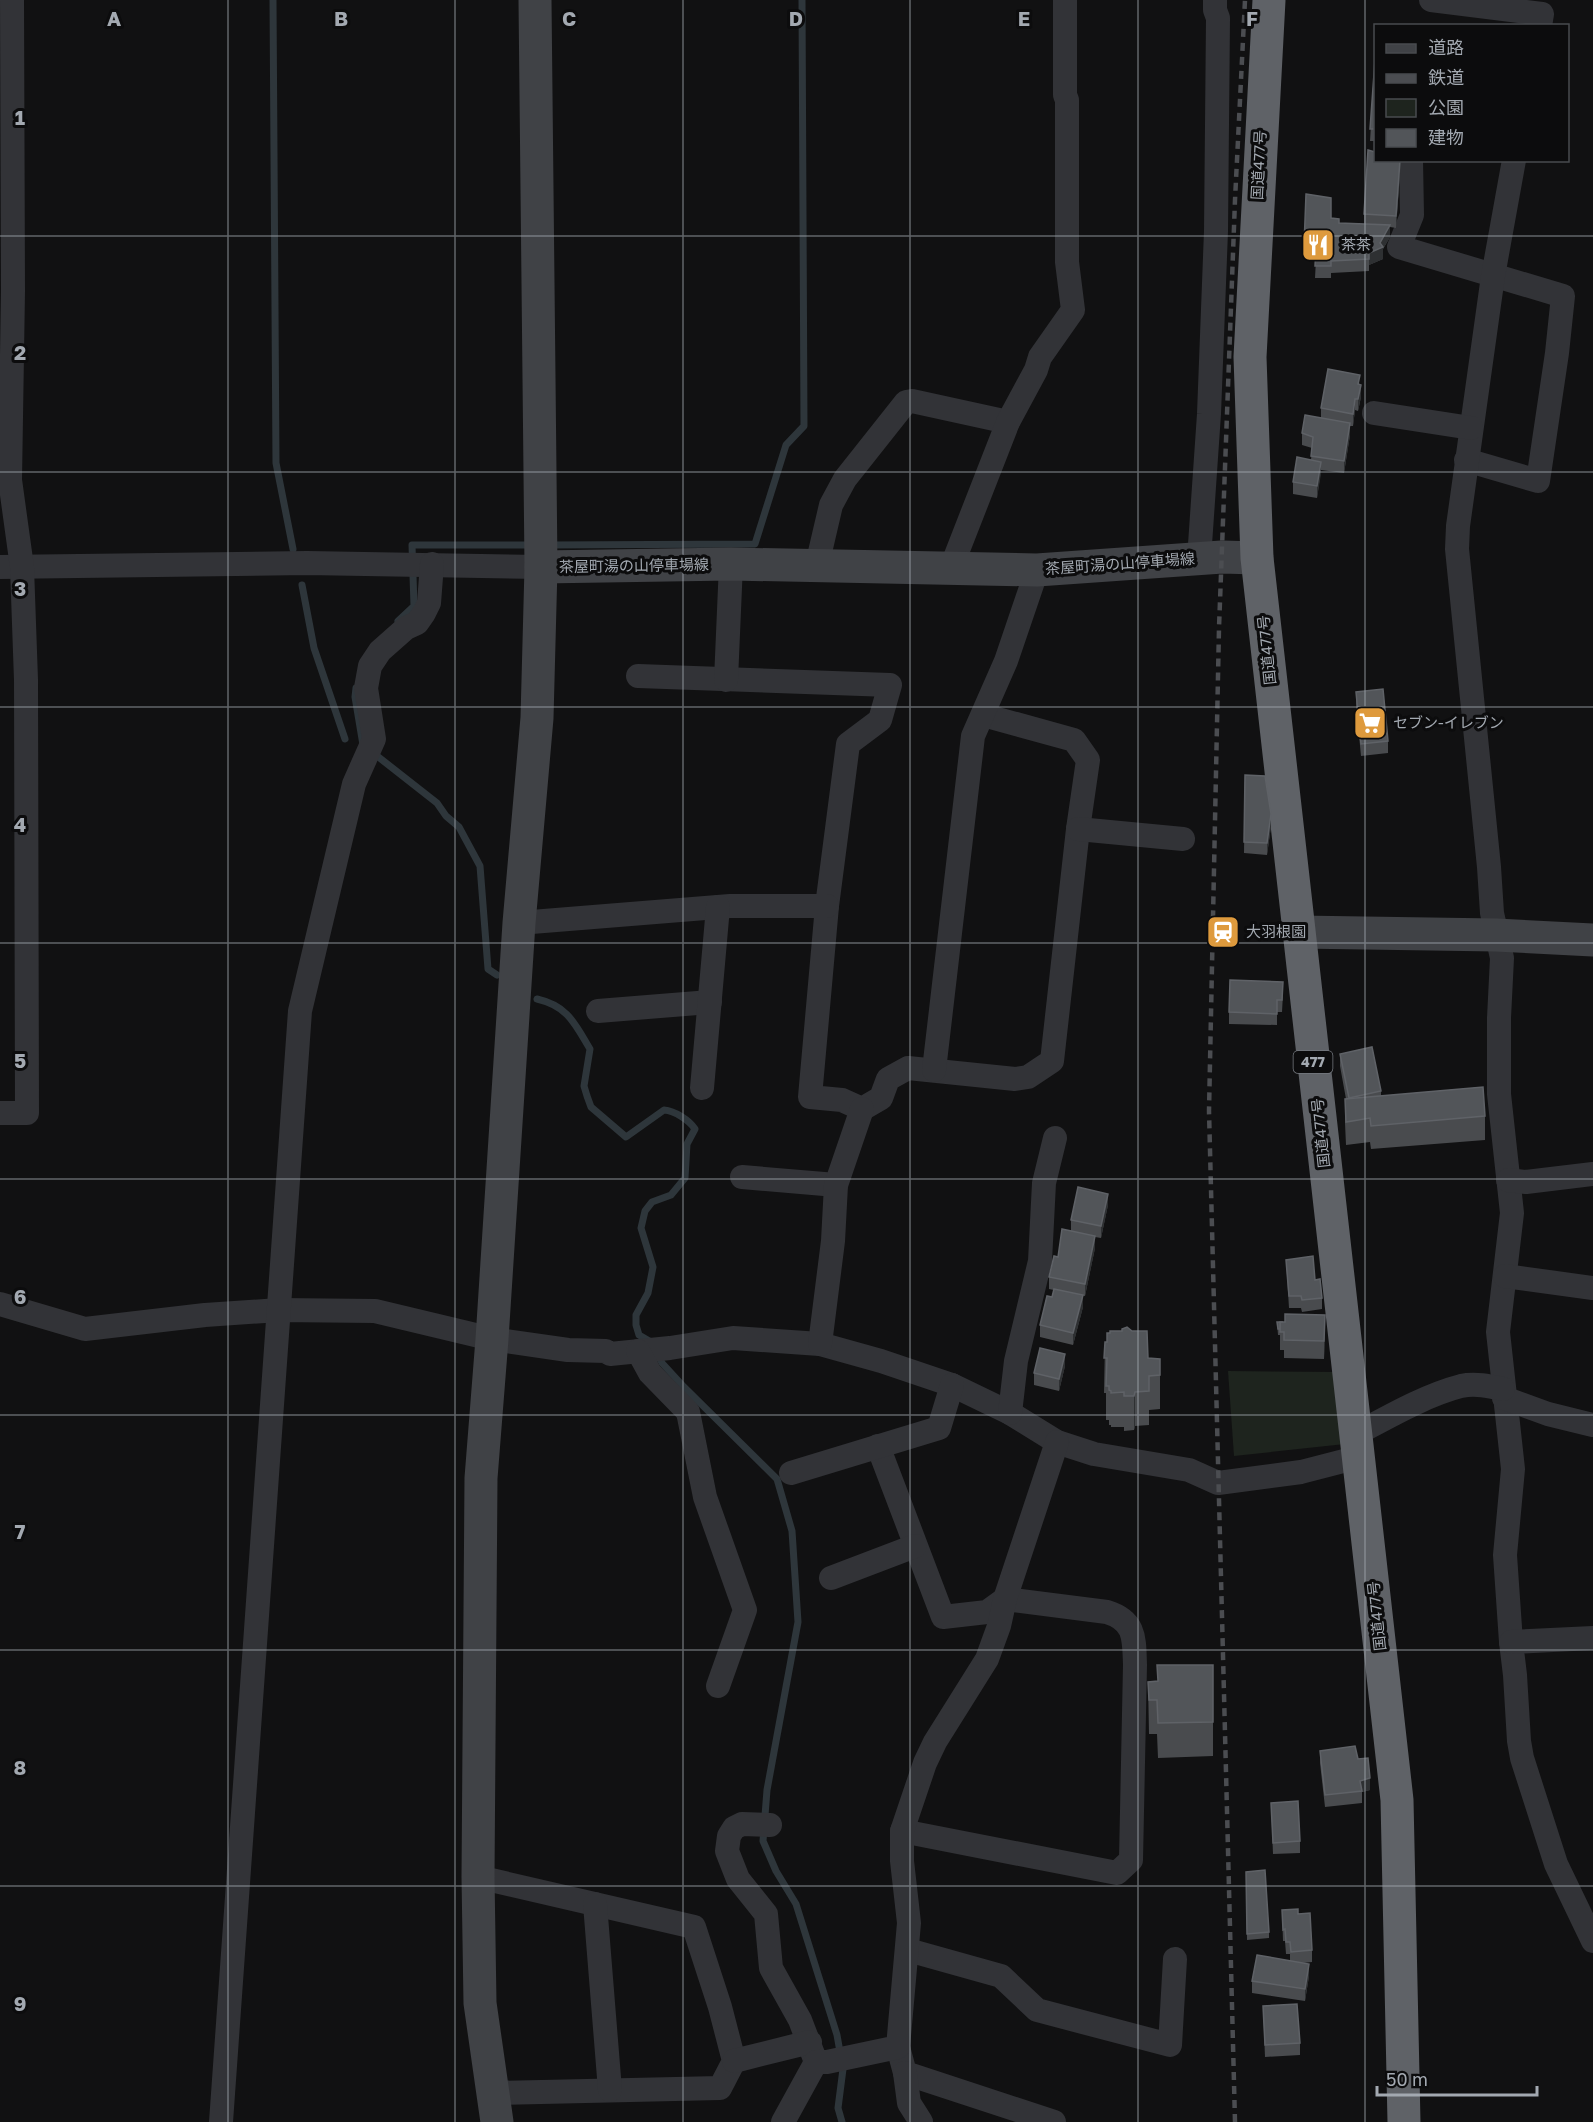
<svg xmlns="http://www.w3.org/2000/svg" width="1593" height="2122" viewBox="0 0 1593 2122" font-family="'Golos Text','Noto Sans JP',sans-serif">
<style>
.green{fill:#1e241e}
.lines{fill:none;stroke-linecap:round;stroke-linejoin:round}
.stream{stroke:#2e363b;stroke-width:7}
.street{stroke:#323337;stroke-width:24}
.secondary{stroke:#404246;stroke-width:33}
.highway{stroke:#5f6267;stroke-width:33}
.rail{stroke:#4b4d51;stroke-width:4.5;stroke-dasharray:8 6;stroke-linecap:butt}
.wall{fill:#494b4e}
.shaded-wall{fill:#2e3032}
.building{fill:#525559;stroke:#5f6267;stroke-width:1.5}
.grid{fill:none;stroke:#a3a9b1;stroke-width:1.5;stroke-opacity:0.55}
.labels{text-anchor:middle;stroke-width:6;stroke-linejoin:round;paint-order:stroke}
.shield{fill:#0c0c0d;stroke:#767a80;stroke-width:1.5}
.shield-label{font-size:14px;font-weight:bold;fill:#a3a9b1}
.street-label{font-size:15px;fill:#a3a9b1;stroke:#0c0c0d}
.poi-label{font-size:15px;fill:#a3a9b1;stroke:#0c0c0d;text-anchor:start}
.grid-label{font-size:20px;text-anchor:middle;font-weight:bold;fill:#a3a9b1;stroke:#0c0c0d;stroke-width:6;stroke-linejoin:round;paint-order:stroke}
</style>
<rect width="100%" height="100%" fill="#111112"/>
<path class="green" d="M1228,1371L1338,1372L1345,1444L1234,1456Z"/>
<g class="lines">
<g class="stream">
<path d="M273,0L276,463L293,549"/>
<path d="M548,545L755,544L786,445L804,426L802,0"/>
<path d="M302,585L314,648L345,739"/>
<path d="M398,621L414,606L412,545H531"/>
<path d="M356,688L355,697L363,745"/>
<path d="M372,752L437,803L446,816L459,827L480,866L488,969L497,975"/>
<path d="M537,999C568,1006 575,1024 590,1049L584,1086L587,1096L591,1107L626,1137L664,1110C675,1111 689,1120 695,1129L687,1144L685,1178L671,1195L652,1202L645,1211L641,1228L653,1267L648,1293L636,1315V1325L639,1335L651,1342"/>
<path d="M658,1355L662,1363L684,1387L777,1479L792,1531L798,1622L767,1790L763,1841L776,1871L796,1904L837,2035L843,2069L838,2108L842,2122"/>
</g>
<g class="street">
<path d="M1431,0L1542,14L1540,26"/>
<path d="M1411,160L1412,215L1399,247L1563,296L1557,353L1538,481L1466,460"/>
<path d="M1514,160L1493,276L1458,526L1457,549L1489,867L1492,913L1502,958L1499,1018V1094L1512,1213L1498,1332L1513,1469L1505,1555L1511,1642L1515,1675L1519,1741L1522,1758L1556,1864L1593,1941"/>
<path d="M1374,413L1471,428"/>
<path d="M1199,559L1209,414L1216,231L1218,18L1215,10V0"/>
<path d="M817,565L831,505L845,479L906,402L912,401L1008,422"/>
<path d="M0,567L307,563L541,567"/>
<path d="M951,568L1008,422L1036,370L1040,357L1073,310L1067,262V100L1065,95V0"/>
<path d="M638,676L890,685L880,720L848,744L827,906L810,1097L842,1100L862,1109L881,1098L888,1079L908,1068L1015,1079L1028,1077L1052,1061L1078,829L1088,760L1074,740L983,715"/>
<path d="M726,680L731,564"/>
<path d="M1078,829L1183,839"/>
<path d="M519,923L730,906H827"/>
<path d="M598,1011L710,1002"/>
<path d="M934,1070L973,736L1006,661L1037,570"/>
<path d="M702,1088L718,907"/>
<path d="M0,1113H27L26,680L22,567L10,480L13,291L12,0"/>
<path d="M742,1177L836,1185"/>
<path d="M1508,1180L1526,1182L1593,1174"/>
<path d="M1505,1276L1593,1288"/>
<path d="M0,1304L85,1329L205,1315L279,1310L375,1311L492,1339L568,1350L606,1351L610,1354L670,1348L733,1338L820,1344L881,1361L952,1385L1010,1413L1057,1442L1094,1454L1189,1470L1218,1483L1301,1472L1359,1457"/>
<path d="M820,1344L833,1241L836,1185L862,1109"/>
<path d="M638,1351L650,1373L688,1412L705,1497L745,1610L718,1686"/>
<path d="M1504,1398L1548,1414L1593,1425"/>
<path d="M1010,1413L1016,1361L1040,1261L1044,1183L1055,1138"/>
<path d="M1356,1434C1388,1417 1426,1395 1461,1386C1475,1383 1489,1386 1503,1389"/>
<path d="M878,1446L943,1617L987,1612L1005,1599L1107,1612C1136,1621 1134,1639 1135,1665L1131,1860L1117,1873L902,1831"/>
<path d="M791,1473L939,1428L952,1385"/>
<path d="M831,1578L915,1546"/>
<path d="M1511,1642L1593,1638"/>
<path d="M770,1825L742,1824L734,1828L729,1836L727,1851L738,1879L766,1914L771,1968L800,2020L816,2062"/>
<path d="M478,1877L694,1927L720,2007L734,2061L720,2088L492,2093"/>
<path d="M595,1904L610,2090"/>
<path d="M908,1950L1001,1976L1037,2010L1170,2045L1175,1959"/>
<path d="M898,2047L905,2073L1054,2122"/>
<path d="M734,2061L810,2042"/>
<path d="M905,2073L909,2103L921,2122"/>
<path d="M221,2122L300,1011L354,784L374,739L366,688L370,666L380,651L406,628L417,623L424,613L429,603L432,564"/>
<path d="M783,2122L816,2062H827L898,2047L909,1923L902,1861V1831L925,1763L935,1742L987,1659L999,1626L1005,1599L1057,1442"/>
</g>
<g class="secondary">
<path d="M541,567L731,564L1037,570L1222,557L1257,558"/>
<path d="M1299,932L1496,935L1593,940"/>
<path d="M497,2122L480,2003L478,1877L481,1478L492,1339L519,923L537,718L541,567L535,0"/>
</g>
<path class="highway" d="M1269,0L1250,357L1257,558L1397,1800L1404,2122"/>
<path class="rail" d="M1235,2122L1209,1111L1219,628L1235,200L1245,0"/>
</g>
<g class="wall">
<path d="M1376,46V141H1370Z"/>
<path d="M1401,160L1396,228L1390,227V237L1383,249V259L1369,265V271L1331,273V278H1315L1316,259L1304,258V246L1331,218L1339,223L1364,224V214Z"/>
<path d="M1360,384L1361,397L1358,411L1355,410L1353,426H1350V435L1344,473L1321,470L1317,498L1293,494V482L1311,460L1312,448L1302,445V433L1321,418V408Z"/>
<path d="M1356,692L1388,741V753L1361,756L1356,704Z"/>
<path d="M1245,775L1271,826L1267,855L1244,853Z"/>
<path d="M1283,994L1282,1012H1277V1025L1229,1024V1012Z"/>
<path d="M1340,1054L1381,1091V1096L1485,1116V1140L1371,1149L1370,1142L1346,1145L1345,1123V1099H1346L1340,1066Z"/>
<path d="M1108,1205L1101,1238L1095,1237V1248L1085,1296L1080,1295L1083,1307L1073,1345L1040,1337V1325L1052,1297L1054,1290L1049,1289V1277L1071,1231V1220Z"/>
<path d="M1286,1260L1315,1280L1322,1298V1309L1302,1312L1301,1308H1289Z"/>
<path d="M1277,1322L1325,1332L1324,1359L1284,1358V1350H1280V1335H1278Z"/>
<path d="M1105,1342L1148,1358L1160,1375V1409L1149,1410V1425L1135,1426L1134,1430L1124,1431V1427H1111V1425H1109V1420H1106V1393H1104Z"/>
<path d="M1065,1366L1059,1391L1034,1385V1373Z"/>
<path d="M1213,1665V1756L1158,1758L1157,1734H1149L1148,1682L1157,1681Z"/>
<path d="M1320,1751L1358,1759L1370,1790L1362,1792V1803L1325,1807L1320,1763Z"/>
<path d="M1271,1803L1300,1841V1853L1273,1854Z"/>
<path d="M1246,1872L1269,1932V1938L1247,1940Z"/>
<path d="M1282,1910L1298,1914L1312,1950V1962L1303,1963L1309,1976L1305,2001L1252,1993V1981L1290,1961V1954H1286L1285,1941H1283Z"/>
<path d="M1263,2006L1300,2043V2055L1265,2057Z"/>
</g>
<g class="shaded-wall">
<path d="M1400,160H1401L1396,228V216Z"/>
<path d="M1390,225V237L1383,249V259L1369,265V271V253L1380,243Z"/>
<path d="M1361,385V397L1358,411V399Z"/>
<path d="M1355,399V410L1353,426V414Z"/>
<path d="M1350,423V435L1344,473V461Z"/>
<path d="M1321,462V474L1317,498V486Z"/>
<path d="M1271,814V826L1267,855V843Z"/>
<path d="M1108,1194V1205L1101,1238V1226Z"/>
<path d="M1095,1236V1248L1085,1296V1284Z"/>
<path d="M1083,1295V1307L1073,1345V1333Z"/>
<path d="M1325,1315V1332L1324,1359V1341Z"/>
<path d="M1065,1354V1366L1059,1391V1379Z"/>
<path d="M1135,1392V1426L1134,1430V1396Z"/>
<path d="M1370,1778V1790L1362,1792L1360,1781Z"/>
<path d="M1309,1964V1976L1305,2001V1989Z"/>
</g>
<g class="building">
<path d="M1376,46V129H1370Z"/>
<path d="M1375,141L1376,160H1400L1396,216L1364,214L1368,150L1375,152Z"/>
<path d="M1306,194L1331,198V218L1339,219V223L1390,225L1380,243L1383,247L1369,253V259L1331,261V266H1315L1316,247L1304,246Z"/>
<path d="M1328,369L1360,375L1358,384L1361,385L1358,399H1355L1353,414L1321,408Z"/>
<path d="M1305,415L1350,423L1344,461L1311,456L1313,437L1302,433Z"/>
<path d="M1297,457L1321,462L1317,486L1293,482Z"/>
<path d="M1383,689L1388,741L1361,744L1356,692Z"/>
<path d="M1245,775L1265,776L1271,814L1267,843L1244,842Z"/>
<path d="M1230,980L1283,982L1282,1000H1277V1014L1229,1012Z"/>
<path d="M1372,1047L1381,1091L1349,1098L1340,1054Z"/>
<path d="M1483,1087L1485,1116L1371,1126L1370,1118L1346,1122L1345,1099Z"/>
<path d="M1078,1187L1108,1194L1101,1226L1071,1220Z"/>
<path d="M1062,1229L1095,1236L1085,1284L1049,1277L1054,1256L1058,1257Z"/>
<path d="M1313,1256L1315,1280L1320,1279L1322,1298L1302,1300L1301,1296H1289L1286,1260Z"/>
<path d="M1054,1289L1083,1295L1073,1333L1040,1325L1047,1296L1052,1297Z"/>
<path d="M1285,1314L1325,1315L1324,1341L1284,1340V1332H1280V1322H1285Z"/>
<path d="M1277,1322H1283H1280V1329H1278Z"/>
<path d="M1127,1327L1132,1331H1147L1148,1358L1160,1359V1375L1149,1376V1391L1135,1392L1134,1396H1124V1392L1111,1393V1391L1109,1390V1386H1106L1107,1358H1104L1105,1342H1107V1333H1110V1331H1122V1329Z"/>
<path d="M1040,1348L1065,1354L1059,1379L1034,1373Z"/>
<path d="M1157,1665H1213V1722L1158,1723L1157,1700H1149L1148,1682L1158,1681Z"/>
<path d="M1355,1746L1358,1759L1368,1758L1370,1778L1360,1781L1362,1791L1325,1795L1320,1751Z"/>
<path d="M1298,1801L1300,1841L1273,1843L1271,1803Z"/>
<path d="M1265,1870L1269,1932L1247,1934L1246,1872Z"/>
<path d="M1298,1909V1914L1310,1913L1312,1950L1291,1952L1290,1942H1286L1285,1929L1283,1930L1282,1910Z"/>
<path d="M1257,1955L1309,1964L1305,1989L1252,1981Z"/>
<path d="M1297,2004L1300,2043L1265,2045L1263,2006Z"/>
</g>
<path class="grid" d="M228,0V2122M455,0V2122M683,0V2122M910,0V2122M1138,0V2122M1365,0V2122M0,236H1593M0,472H1593M0,707H1593M0,943H1593M0,1179H1593M0,1415H1593M0,1650H1593M0,1886H1593"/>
<defs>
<g id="restaurant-square" transform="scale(1.725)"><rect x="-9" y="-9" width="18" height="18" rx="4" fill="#de9a3d" stroke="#0c0c0d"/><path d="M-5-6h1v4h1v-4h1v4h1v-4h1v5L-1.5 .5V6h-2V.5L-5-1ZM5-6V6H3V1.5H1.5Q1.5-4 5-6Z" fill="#fff"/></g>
<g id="supermarket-square" transform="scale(1.725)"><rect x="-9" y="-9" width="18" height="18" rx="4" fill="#de9a3d" stroke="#0c0c0d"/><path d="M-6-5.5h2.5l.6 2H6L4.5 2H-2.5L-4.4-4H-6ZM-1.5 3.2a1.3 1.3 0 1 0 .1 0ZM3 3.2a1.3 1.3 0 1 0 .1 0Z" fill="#fff"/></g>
<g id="station-square" transform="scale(1.725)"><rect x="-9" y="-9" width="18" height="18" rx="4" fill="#de9a3d" stroke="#0c0c0d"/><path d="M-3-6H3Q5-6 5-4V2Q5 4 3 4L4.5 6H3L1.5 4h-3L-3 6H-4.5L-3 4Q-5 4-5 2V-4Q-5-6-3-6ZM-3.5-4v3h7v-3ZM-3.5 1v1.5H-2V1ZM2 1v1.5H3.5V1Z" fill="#fff"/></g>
</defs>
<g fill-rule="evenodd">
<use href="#restaurant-square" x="1318" y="245"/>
<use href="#supermarket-square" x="1370" y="723"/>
<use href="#station-square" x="1223" y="932"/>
</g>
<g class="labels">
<rect class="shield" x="1293.5" y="1051" width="39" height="22" rx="4.5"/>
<g class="shield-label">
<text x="1313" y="1067">477</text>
</g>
<g class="street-label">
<text transform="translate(1259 165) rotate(-87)" y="5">国道477号</text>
<text transform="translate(1120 564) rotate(-4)" y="5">茶屋町湯の山停車場線</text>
<text transform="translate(634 566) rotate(-1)" y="5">茶屋町湯の山停車場線</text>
<text transform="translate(1267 650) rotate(-96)" y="5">国道477号</text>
<text transform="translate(1321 1133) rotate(-96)" y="5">国道477号</text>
<text transform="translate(1377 1616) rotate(-96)" y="5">国道477号</text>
</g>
<g class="poi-label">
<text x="1341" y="250">茶茶</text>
<text x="1393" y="728">セブン-イレブン</text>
<text x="1246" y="937">大羽根園</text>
</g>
</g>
<g class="grid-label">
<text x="114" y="26">A</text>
<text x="341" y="26">B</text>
<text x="569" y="26">C</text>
<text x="796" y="26">D</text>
<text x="1024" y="26">E</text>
<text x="1252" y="26">F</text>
<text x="20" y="125">1</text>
<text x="20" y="360">2</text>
<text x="20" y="596">3</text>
<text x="20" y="832">4</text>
<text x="20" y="1068">5</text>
<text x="20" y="1304">6</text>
<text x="20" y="1539">7</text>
<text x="20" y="1775">8</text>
<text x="20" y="2011">9</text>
</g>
<rect x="1374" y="24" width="195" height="138" fill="#0c0c0d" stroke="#484b4f" stroke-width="1.5"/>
<rect x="1386" y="44" width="30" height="9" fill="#404246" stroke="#484b4f" stroke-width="1.5"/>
<text x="1428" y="54" font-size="18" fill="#a3a9b1">道路</text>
<rect x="1386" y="74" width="30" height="9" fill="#4b4d51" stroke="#484b4f" stroke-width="1.5"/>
<text x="1428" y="84" font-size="18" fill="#a3a9b1">鉄道</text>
<rect x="1386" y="99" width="30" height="18" fill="#1e241e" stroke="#484b4f" stroke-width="1.5"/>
<text x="1428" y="114" font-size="18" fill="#a3a9b1">公園</text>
<rect x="1386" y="129" width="30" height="18" fill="#525559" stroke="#484b4f" stroke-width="1.5"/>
<text x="1428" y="144" font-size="18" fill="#a3a9b1">建物</text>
<path d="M1377 2086v9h160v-9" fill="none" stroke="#a3a9b1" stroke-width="3"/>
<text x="1386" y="2086" font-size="18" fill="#a3a9b1" stroke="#0c0c0d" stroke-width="4.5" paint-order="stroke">50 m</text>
</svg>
